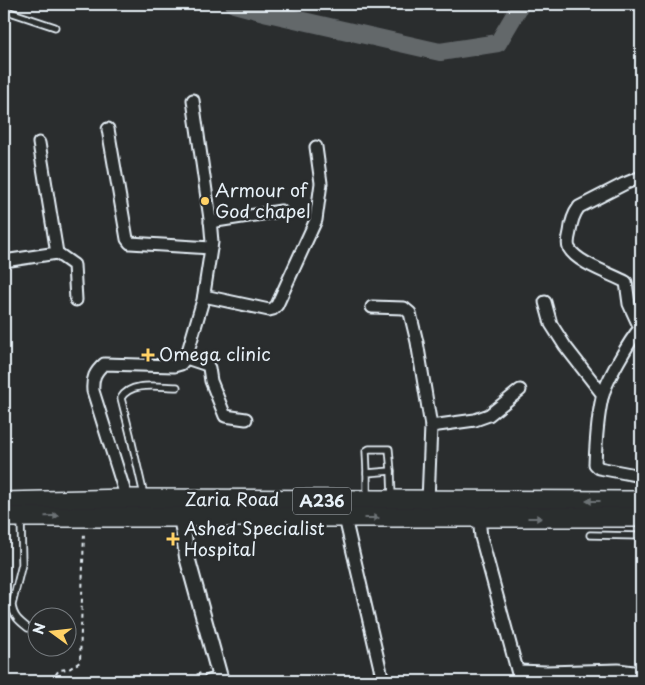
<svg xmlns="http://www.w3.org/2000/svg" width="645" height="685" viewBox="0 0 645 685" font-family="'Playpen Sans',sans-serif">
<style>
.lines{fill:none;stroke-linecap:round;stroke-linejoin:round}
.river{stroke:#63686b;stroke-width:18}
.service-casing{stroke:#e8f1f8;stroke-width:9}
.minor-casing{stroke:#e8f1f8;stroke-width:15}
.tertiary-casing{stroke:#e8f1f8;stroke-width:18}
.trunk-casing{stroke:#e8f1f8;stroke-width:22}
.path{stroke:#e8f1f8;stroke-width:2;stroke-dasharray:4 4;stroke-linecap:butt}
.service{stroke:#2a2d2e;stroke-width:5.5}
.minor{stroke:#2a2d2e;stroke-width:11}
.tertiary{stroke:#2a2d2e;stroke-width:14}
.trunk{stroke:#2a2d2e;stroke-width:19}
.oneway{fill:#6c7275}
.poi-dot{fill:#ffd166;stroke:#2a2d2e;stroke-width:2}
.labels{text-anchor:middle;stroke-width:5;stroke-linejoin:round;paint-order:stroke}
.shield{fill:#2a2d2e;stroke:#afb6bb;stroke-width:1}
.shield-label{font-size:16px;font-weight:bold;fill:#e8f1f8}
.poi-label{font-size:18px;fill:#e8f1f8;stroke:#2a2d2e;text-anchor:start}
.street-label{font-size:18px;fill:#e8f1f8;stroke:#2a2d2e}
</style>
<rect width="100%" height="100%" fill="#2a2d2e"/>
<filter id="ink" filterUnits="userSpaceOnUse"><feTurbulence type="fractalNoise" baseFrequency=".02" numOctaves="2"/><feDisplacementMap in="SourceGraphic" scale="10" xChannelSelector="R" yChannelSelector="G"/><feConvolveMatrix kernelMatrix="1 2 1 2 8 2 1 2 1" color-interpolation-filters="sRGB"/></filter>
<g filter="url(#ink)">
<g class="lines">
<path class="river" d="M234,4L268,13L440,52L498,43L521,4"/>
<g class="service-casing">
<g id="service">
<path d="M4,10L55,27"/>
<path d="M367,473L366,451L369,449H389L391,471"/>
<path d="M144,495L130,434L121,398C131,381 159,387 177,387"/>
<path d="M367,496V473L391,471L392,498"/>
<path d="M21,520L22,564L12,605C13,616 19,621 28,628"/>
<path d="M590,535L641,536"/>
</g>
</g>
<g class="minor-casing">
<g id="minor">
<path d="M108,129L127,239L130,243L211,248"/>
<path d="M210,222L281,211"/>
<path d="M57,253L74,265L76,300"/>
<path d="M4,261L57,253L39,143"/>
<path d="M204,296L269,310L273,309L277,305L316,220L321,183L316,147"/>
<path d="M545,302L551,324L565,346L603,395"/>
<path d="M372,307L404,308L410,313L417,342L431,426L428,501"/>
<path d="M641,327C629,341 606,381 602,398C597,420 596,441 595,464L599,468L641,476"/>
<path d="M640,328L629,304L626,282C611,274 577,263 569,248C567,243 569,236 570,232C571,222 573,215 579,207L624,184L641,177"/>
<path d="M186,358L207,365L209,368L211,381L225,416L246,419"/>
<path d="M431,426L475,420L489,415L520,390"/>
<path d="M127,499L93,391C92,378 95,372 104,364L174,366L181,364L186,358L203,300L212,242L210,219L193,100"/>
<path d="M345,518L383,681"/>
<path d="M479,518L481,537L520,681"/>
<path d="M518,671L546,672L618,670L641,673"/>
<path d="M209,681L220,677"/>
</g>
</g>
<g class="tertiary-casing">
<path id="tertiary" d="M181,515L187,557L221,681"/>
</g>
<g class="trunk-casing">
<g id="trunk">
<path d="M4,502L127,499L641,501"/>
<path d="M4,517C216,515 429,519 641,517"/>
</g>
</g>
<g class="path">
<path d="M51,681L59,670L69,669L80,662L84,531"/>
<path d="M182,681L203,672"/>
</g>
<use href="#service" class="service"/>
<use href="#minor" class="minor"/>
<use href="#tertiary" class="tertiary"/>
<use href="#trunk" class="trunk"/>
</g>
<defs><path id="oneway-solid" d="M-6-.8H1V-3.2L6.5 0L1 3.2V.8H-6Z" transform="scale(1.25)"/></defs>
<g class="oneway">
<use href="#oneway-solid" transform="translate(593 501) rotate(180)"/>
<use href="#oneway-solid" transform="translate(52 516) rotate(-1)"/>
<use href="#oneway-solid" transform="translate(372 518)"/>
<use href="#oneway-solid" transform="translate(535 518)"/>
</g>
</g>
<g class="poi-dot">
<circle cx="205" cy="201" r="5"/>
<path d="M145.5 347.5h5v5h5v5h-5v5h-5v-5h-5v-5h5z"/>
<path d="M170.5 531.5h5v5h5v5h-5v5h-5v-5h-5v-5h5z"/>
</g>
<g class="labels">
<rect class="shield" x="293" y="487.5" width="58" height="27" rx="4"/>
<g class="shield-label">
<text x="322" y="507">A236</text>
</g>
<g class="poi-label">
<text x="215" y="197">Armour of<tspan x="215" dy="21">God chapel</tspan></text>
<text x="159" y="361">Omega clinic</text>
<text x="184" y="535">Ashed Specialist<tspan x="184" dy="21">Hospital</tspan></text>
</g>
<g class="street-label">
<text x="232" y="506">Zaria Road</text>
</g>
</g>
<rect width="645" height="685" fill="none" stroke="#2a2d2e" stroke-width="20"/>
<rect x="10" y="10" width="625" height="665" fill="none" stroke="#e8f1f8" stroke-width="2" filter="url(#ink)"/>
<g transform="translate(52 632) rotate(285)"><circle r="24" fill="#2a2d2e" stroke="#767b7f"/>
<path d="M0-4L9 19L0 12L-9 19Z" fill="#ffd166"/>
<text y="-8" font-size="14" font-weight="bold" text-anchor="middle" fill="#e8f1f8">N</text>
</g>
</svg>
